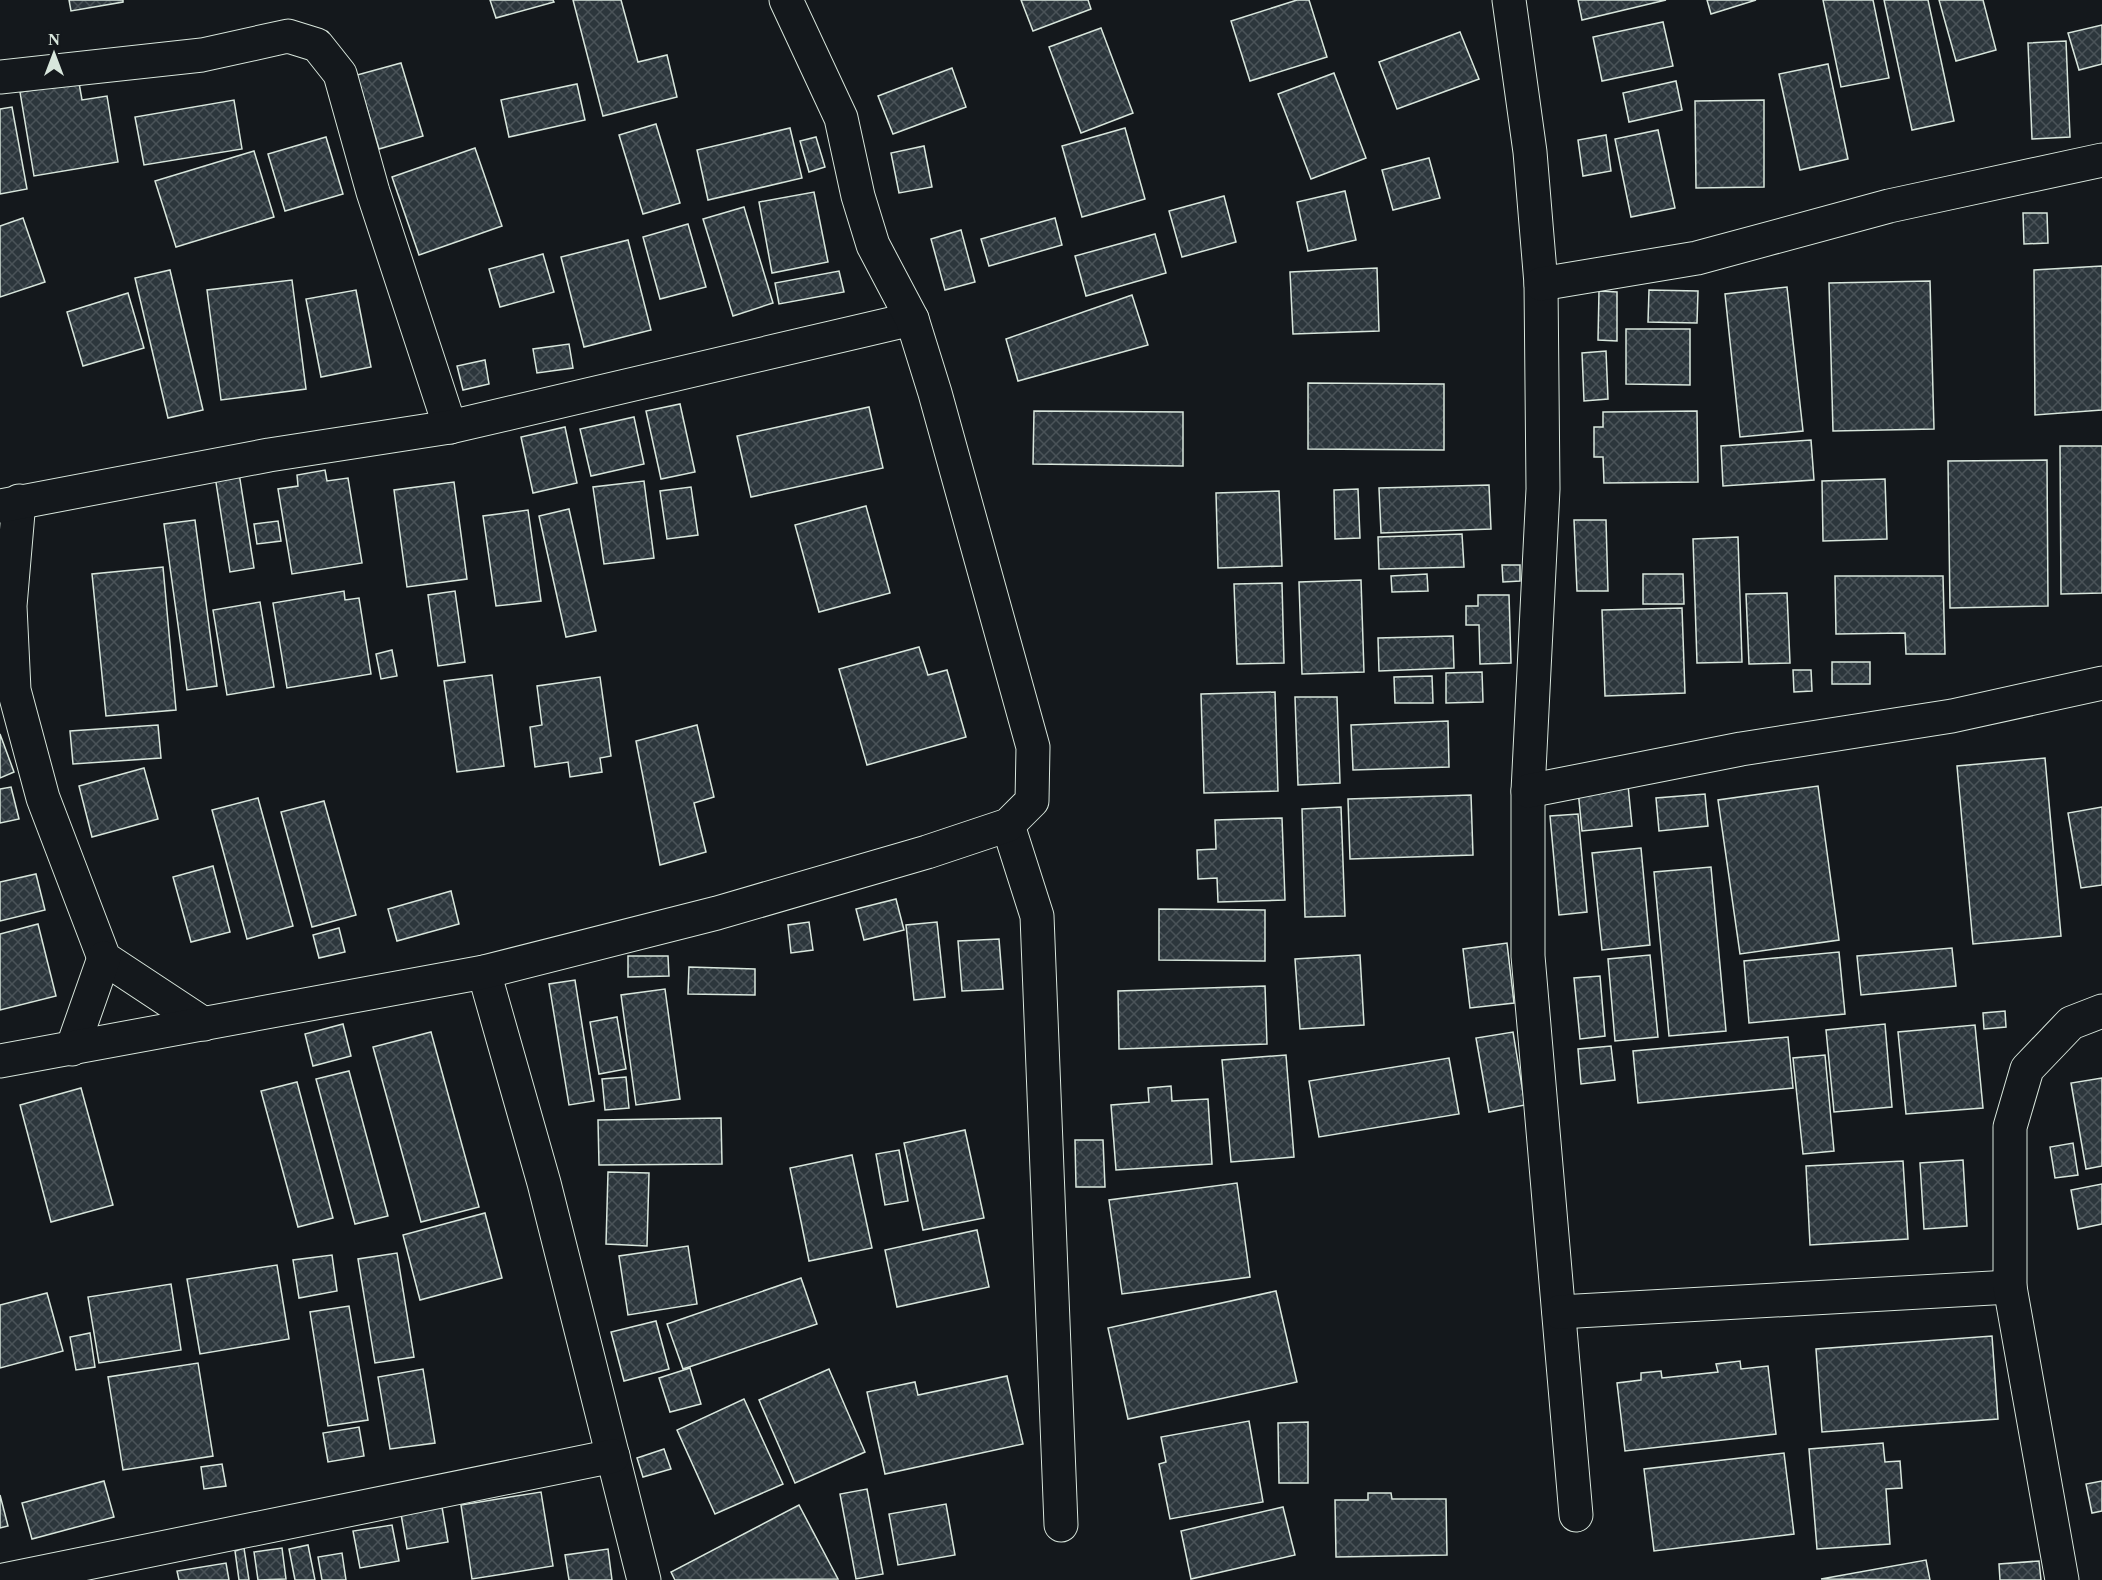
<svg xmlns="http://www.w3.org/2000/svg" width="2102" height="1580" viewBox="0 0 2102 1580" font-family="Georgia,serif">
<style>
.building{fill:url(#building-cross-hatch);stroke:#d8e6dc;stroke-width:1.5}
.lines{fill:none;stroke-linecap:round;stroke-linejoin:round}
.minor-casing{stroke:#d8e6dc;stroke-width:35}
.minor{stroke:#14181c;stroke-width:33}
</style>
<defs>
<pattern id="building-cross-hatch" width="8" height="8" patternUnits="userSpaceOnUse" patternTransform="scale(1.5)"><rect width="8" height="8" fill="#2c363c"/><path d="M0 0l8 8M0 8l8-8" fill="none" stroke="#4a5358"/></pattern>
</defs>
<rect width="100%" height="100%" fill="#14181c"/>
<g class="building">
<path d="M69,0H123V2L71,11Z"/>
<path d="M490,0H553L554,2L496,18Z"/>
<path d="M573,0H621L638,62L667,55L677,97L603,116Z"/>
<path d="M1021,0H1088L1091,9L1033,31Z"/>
<path d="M1297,0H1309L1327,57L1250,81L1231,21Z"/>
<path d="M1578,0H1666L1582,20Z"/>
<path d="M1707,0H1756L1711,14Z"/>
<path d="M1823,0H1873L1889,78L1841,87Z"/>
<path d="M1884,0H1928L1954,121L1912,130Z"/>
<path d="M1939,0H1983L1996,50L1956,61Z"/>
<path d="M1663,22L1673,66L1602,81L1593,37Z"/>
<path d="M2102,25V64L2079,70L2068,33Z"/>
<path d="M1101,28L1133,113L1081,133L1049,47Z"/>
<path d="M1460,32L1479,79L1397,109L1379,62Z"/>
<path d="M2066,41L2070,137L2032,139L2028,43Z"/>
<path d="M401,63L423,136L379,149L357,75Z"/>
<path d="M1828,64L1848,159L1800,170L1779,74Z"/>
<path d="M952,68L966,107L893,134L878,96Z"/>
<path d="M1334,73L1366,158L1311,179L1278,94Z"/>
<path d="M1676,81L1682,110L1629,122L1623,93Z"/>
<path d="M79,83L82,100L107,96L118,162L34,176L20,92Z"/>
<path d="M577,84L585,120L509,137L501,100Z"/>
<path d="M234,100L242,149L144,165L135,117Z"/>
<path d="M1764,100V187L1696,188L1695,101Z"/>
<path d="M12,107L27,189L0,194V109Z"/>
<path d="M656,124L680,203L643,214L619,135Z"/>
<path d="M790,128L802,178L708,200L697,150Z"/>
<path d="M1125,128L1145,199L1082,217L1062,146Z"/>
<path d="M1658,130L1675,208L1631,217L1615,139Z"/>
<path d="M1606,135L1611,171L1583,176L1578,140Z"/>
<path d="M326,137L343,194L285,211L268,154Z"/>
<path d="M816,137L825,167L809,172L800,141Z"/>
<path d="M924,146L932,187L899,193L891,153Z"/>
<path d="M475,148L502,226L419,255L392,177Z"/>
<path d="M254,151L274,217L176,247L155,181Z"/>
<path d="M1429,158L1440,198L1393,210L1382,170Z"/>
<path d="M1345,191L1356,240L1308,251L1297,202Z"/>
<path d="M814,192L828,262L772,273L759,202Z"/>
<path d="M1224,196L1236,242L1182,257L1169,211Z"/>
<path d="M744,207L773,303L733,316L703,219Z"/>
<path d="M2023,213H2047L2048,243L2024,244Z"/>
<path d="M23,218L45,282L0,297V226Z"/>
<path d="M1055,218L1062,245L989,266L981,239Z"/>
<path d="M688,224L706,287L660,299L643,237Z"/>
<path d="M961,230L975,282L945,290L931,239Z"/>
<path d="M1155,234L1166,273L1086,296L1075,256Z"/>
<path d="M628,240L651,330L584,347L561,257Z"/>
<path d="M543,254L554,292L500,307L489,269Z"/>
<path d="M2102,266V410L2035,415L2034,270Z"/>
<path d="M1377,268L1379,331L1293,334L1290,272Z"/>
<path d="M170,270L203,410L168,418L135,278Z"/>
<path d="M839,271L844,292L779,304L775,283Z"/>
<path d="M292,280L306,389L221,400L207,290Z"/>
<path d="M1930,281L1934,429L1833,431L1829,283Z"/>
<path d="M1787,287L1803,431L1740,437L1725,294Z"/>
<path d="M356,290L371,367L321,377L306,299Z"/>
<path d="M1649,290L1698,291L1697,323L1648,322Z"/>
<path d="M1599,291L1617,292V341L1598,340Z"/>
<path d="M128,293L144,348L83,366L67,312Z"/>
<path d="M1132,295L1148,345L1018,381L1006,339Z"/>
<path d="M1626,329H1690V385L1626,384Z"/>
<path d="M569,344L573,368L537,373L533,349Z"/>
<path d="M1606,351L1608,399L1584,401L1582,353Z"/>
<path d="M485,360L489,384L463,390L457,366Z"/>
<path d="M1308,383L1444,384V450L1308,449Z"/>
<path d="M680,404L695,472L661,479L646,411Z"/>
<path d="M869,407L883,468L751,497L737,436Z"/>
<path d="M1034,411L1183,412V466L1033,464Z"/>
<path d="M1697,411L1698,482L1604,483L1603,457H1594V427H1603V412Z"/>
<path d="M634,417L644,464L591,476L580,429Z"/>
<path d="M565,427L577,483L533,493L521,437Z"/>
<path d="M1811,440L1814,480L1723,486L1721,446Z"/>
<path d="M2060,446H2102V593L2061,594Z"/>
<path d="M2047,460L2048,606L1950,608L1948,461Z"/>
<path d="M325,470L327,481L348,478L362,563L292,574L278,489L298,486L297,475Z"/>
<path d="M239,473L254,568L230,572L215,476Z"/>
<path d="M1885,479L1887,539L1823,541L1822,481Z"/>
<path d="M644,481L654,558L604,564L593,487Z"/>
<path d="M454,482L467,579L407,587L394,490Z"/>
<path d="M1489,485L1491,529L1381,533L1379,488Z"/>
<path d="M691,487L698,535L667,539L660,491Z"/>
<path d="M1358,489L1360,538L1335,539L1334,490Z"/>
<path d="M1279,491L1282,566L1218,568L1216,493Z"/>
<path d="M866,506L890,593L819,612L795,525Z"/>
<path d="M569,509L596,631L566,637L539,516Z"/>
<path d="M528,510L541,601L496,606L483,516Z"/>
<path d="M195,520L217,686L187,690L164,524Z"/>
<path d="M1574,520H1606L1608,591H1577Z"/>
<path d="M278,521L281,541L257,544L254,524Z"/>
<path d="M1462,534L1464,567L1379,569L1378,537Z"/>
<path d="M1738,537L1742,662L1697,663L1693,539Z"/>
<path d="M1502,565H1520V581L1503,582Z"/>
<path d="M163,567L176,710L106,716L92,574Z"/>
<path d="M1427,574L1428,591L1392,592L1391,576Z"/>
<path d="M1643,574H1683L1684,604H1643Z"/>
<path d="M1835,576H1943L1945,654H1906L1905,633L1836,634Z"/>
<path d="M1361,580L1364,672L1302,674L1299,582Z"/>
<path d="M1282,583L1284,663L1237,664L1234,584Z"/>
<path d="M344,591L345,600L359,598L371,674L287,688L273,603Z"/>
<path d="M455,591L465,662L438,666L428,595Z"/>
<path d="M1787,593L1790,663L1749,664L1746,594Z"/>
<path d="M1478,595H1509L1511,663L1480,664L1479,625H1466V606H1478Z"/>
<path d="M260,602L274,687L227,695L213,610Z"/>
<path d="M1682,608L1685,693L1605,696L1602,610Z"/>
<path d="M1453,636L1454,668L1379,671L1378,638Z"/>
<path d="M919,647L928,675L947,670L966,737L867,765L839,669Z"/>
<path d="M392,650L397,676L381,679L376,654Z"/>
<rect x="1832" y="662" width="38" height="22"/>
<path d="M1793,670H1811L1812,691L1794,692Z"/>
<path d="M1482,672L1483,702L1446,703V673Z"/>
<path d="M492,675L504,766L457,772L444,681Z"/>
<path d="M1432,676L1433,703H1395L1394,677Z"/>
<path d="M600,677L611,756L600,758L602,772L570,777L568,762L535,767L530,727L542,725L537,686Z"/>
<path d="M1275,692L1278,791L1204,793L1201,694Z"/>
<path d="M1295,697H1337L1340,783L1298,785Z"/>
<path d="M1448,721L1449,767L1353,770L1351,725Z"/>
<path d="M158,725L161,758L73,764L70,731Z"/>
<path d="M697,725L714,797L694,803L706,852L660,865L636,741Z"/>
<path d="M0,734L14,772L0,778Z"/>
<path d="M2045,758L2061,936L1973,944L1957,766Z"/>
<path d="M144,768L158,819L92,837L79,786Z"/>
<path d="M1628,785L1632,826L1582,831L1578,790Z"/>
<path d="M1818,786L1839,940L1740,954L1718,800Z"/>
<path d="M11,787L19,819L0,823V789Z"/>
<path d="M1705,794L1708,826L1659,831L1656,798Z"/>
<path d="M1471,795L1473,855L1350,859L1348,799Z"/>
<path d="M258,798L293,926L247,939L212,810Z"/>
<path d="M324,801L356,915L312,927L281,812Z"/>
<path d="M1341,807L1345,916L1305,917L1302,809Z"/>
<path d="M2102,807V885L2081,888L2068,813Z"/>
<path d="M1578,814L1587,912L1559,915L1550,816Z"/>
<path d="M1282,818L1285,900L1218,902L1217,878L1198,879L1197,850L1216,849L1215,820Z"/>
<path d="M1641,848L1650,945L1602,950L1592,853Z"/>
<path d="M213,866L230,932L191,942L173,877Z"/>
<path d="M1711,867L1726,1031L1669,1036L1654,872Z"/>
<path d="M36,874L45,910L0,921V882Z"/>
<path d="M451,891L459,924L397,941L388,909Z"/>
<path d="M896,899L904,930L864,940L856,909Z"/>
<path d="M1159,909L1265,910V961L1159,960Z"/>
<path d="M809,922L813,950L791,953L788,925Z"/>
<path d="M937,922L945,997L914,1000L906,925Z"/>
<path d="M38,924L56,996L0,1010V934Z"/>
<path d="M339,928L345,952L319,958L313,935Z"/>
<path d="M999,939L1003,989L962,991L958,941Z"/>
<path d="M1507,943L1514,1003L1470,1008L1463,949Z"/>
<path d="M1952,948L1956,986L1861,995L1857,956Z"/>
<path d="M1839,952L1845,1014L1749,1023L1744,961Z"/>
<path d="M1360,955L1364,1025L1300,1029L1295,959Z"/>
<path d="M1650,955L1658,1037L1615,1041L1608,959Z"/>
<path d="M628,956H668L669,976L628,977Z"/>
<path d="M689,967L755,969V995L688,994Z"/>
<path d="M1600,976L1605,1036L1580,1039L1574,978Z"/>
<path d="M575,980L594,1101L569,1105L549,984Z"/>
<path d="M1265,986L1267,1044L1119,1049L1118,991Z"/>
<path d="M665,989L680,1099L636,1105L621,995Z"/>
<path d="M2005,1011L2006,1027L1984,1029L1983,1013Z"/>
<path d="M617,1017L626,1069L599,1074L590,1022Z"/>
<path d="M343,1024L351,1056L313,1066L305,1034Z"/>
<path d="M1885,1024L1892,1107L1834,1112L1826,1030Z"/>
<path d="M1975,1025L1983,1108L1906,1114L1898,1032Z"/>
<path d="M431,1032L479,1207L421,1222L373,1047Z"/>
<path d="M1513,1032L1525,1105L1489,1112L1476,1038Z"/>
<path d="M1788,1037L1793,1088L1638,1103L1633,1051Z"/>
<path d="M1611,1046L1615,1080L1581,1084L1578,1049Z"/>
<path d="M1286,1055L1294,1157L1231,1162L1222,1060Z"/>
<path d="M1825,1055L1834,1151L1803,1154L1793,1058Z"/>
<path d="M1449,1058L1459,1114L1319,1137L1309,1081Z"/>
<path d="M349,1071L388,1216L355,1224L316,1079Z"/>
<path d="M626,1077L629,1108L605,1110L602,1079Z"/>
<path d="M2102,1078V1166L2086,1169L2071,1083Z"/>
<path d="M297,1082L333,1218L298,1227L261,1091Z"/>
<path d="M1171,1086L1172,1101L1208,1099L1212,1164L1116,1170L1111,1105L1149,1102L1148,1088Z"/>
<path d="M81,1088L113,1205L51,1222L20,1105Z"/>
<path d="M721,1118L722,1164L599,1165L598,1120Z"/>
<path d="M965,1130L984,1218L923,1230L904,1143Z"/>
<path d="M1075,1140H1103L1105,1187H1076Z"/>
<path d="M2073,1143L2078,1175L2055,1178L2050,1147Z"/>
<path d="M899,1150L908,1201L885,1205L876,1154Z"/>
<path d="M852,1155L872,1248L809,1261L790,1168Z"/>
<path d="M1963,1160L1967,1226L1924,1229L1920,1163Z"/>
<path d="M1903,1161L1908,1239L1810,1245L1806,1166Z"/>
<path d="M608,1172L649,1173L647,1246L606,1244Z"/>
<path d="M1237,1183L1250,1277L1122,1294L1109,1200Z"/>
<path d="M2102,1184V1224L2078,1229L2071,1190Z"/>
<path d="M485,1213L502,1278L420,1300L403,1235Z"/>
<path d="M977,1230L989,1287L897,1307L885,1250Z"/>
<path d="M688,1246L697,1304L628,1315L619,1256Z"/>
<path d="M397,1253L414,1357L375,1363L358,1259Z"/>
<path d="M332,1255L337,1291L299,1298L293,1260Z"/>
<path d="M277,1265L289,1339L200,1354L187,1279Z"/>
<path d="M801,1278L817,1324L683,1369L667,1324Z"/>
<path d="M171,1284L181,1350L99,1363L88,1297Z"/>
<path d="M1276,1291L1297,1382L1128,1419L1108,1328Z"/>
<path d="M47,1293L63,1351L0,1368V1305Z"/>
<path d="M349,1306L368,1420L328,1426L310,1312Z"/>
<path d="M656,1321L669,1369L624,1381L611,1332Z"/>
<path d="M90,1333L95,1367L76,1370L70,1337Z"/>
<path d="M1992,1336L1998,1419L1822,1432L1816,1349Z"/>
<path d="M1740,1361L1741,1369L1768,1366L1776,1434L1625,1451L1617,1383L1641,1380V1373L1661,1371L1662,1378L1718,1372L1716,1364Z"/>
<path d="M198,1363L213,1456L123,1470L108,1377Z"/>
<path d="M690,1368L701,1404L670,1412L659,1378Z"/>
<path d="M423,1369L435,1443L390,1449L378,1377Z"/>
<path d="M829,1369L865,1452L795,1483L759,1400Z"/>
<path d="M1007,1376L1023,1444L885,1474L867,1392L915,1382L918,1395Z"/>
<path d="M744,1399L783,1484L715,1514L677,1430Z"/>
<path d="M1249,1421L1263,1502L1170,1519L1159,1464L1166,1462L1161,1437Z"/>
<path d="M1308,1422V1483H1279L1278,1423Z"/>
<path d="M359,1427L364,1456L328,1462L323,1433Z"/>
<path d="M1883,1443L1885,1462L1900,1461L1902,1488L1886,1489L1890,1544L1817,1549L1809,1449Z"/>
<path d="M664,1449L671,1469L643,1477L637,1458Z"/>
<path d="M1784,1453L1794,1534L1654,1551L1644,1469Z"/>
<path d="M222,1464L226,1486L204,1489L201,1467Z"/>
<path d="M104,1481L114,1517L32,1539L22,1503Z"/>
<path d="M2102,1481V1511L2092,1513L2086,1484Z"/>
<path d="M867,1489L883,1574L856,1579L840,1494Z"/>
<path d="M541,1492L553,1566L472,1579L461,1505Z"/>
<path d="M1368,1493H1391L1392,1499H1446L1447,1555L1336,1557L1335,1500H1368Z"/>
<path d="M0,1495L8,1526L0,1528Z"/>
<path d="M946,1504L955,1555L898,1565L889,1514Z"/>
<path d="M799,1505L838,1579L675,1580L671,1572Z"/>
<path d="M442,1507L448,1542L407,1549L401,1514Z"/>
<path d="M1283,1507L1295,1555L1191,1579L1181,1531Z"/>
<path d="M392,1525L399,1561L360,1568L353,1531Z"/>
<path d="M308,1545L315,1580H295L289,1549Z"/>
<path d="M244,1548L249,1580H239L235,1551Z"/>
<path d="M282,1548L286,1579L258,1580L254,1552Z"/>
<path d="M608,1549L612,1580H569L565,1555Z"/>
<path d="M342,1553L346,1580H322L318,1557Z"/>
<path d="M1926,1560L1930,1580L1821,1579Z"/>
<path d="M2039,1561L2041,1580H2000L1999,1564Z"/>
<path d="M226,1563L229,1580H179L177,1571Z"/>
</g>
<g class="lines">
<g class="minor-casing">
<g id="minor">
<path d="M1509,0L1530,152L1541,284L1543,489L1528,791V956L1576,1515"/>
<path d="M0,77L202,55L288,36L317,45L340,74L373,192L450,427"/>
<path d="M1541,284L1697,258L1889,206L2102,160"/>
<path d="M19,501L10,606L14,690L43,798L104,958L204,1024"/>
<path d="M0,506L269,455L450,427L912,319"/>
<path d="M1528,791L1741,749L1952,716L2102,683"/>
<path d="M1008,825L1037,916L1061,1525"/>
<path d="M484,972L544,1183L644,1580"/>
<path d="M72,1049L104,958"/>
<path d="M0,1061L484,972L717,913L927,852L1008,825L1032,801L1033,747L935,393L912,319L873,245L858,196L841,118L786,0"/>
<path d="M1559,1312L2010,1287"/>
<path d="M4,1580L613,1456"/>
<path d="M2062,1580L2010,1287V1127L2027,1069L2071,1023L2102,1011"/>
</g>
</g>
<use href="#minor" class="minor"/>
</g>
<g transform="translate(54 54)" stroke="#14181c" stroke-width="4.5" paint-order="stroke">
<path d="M0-4.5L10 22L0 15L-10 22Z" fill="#d8e6dc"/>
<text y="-9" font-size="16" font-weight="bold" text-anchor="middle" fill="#d8e6dc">N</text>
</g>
</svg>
